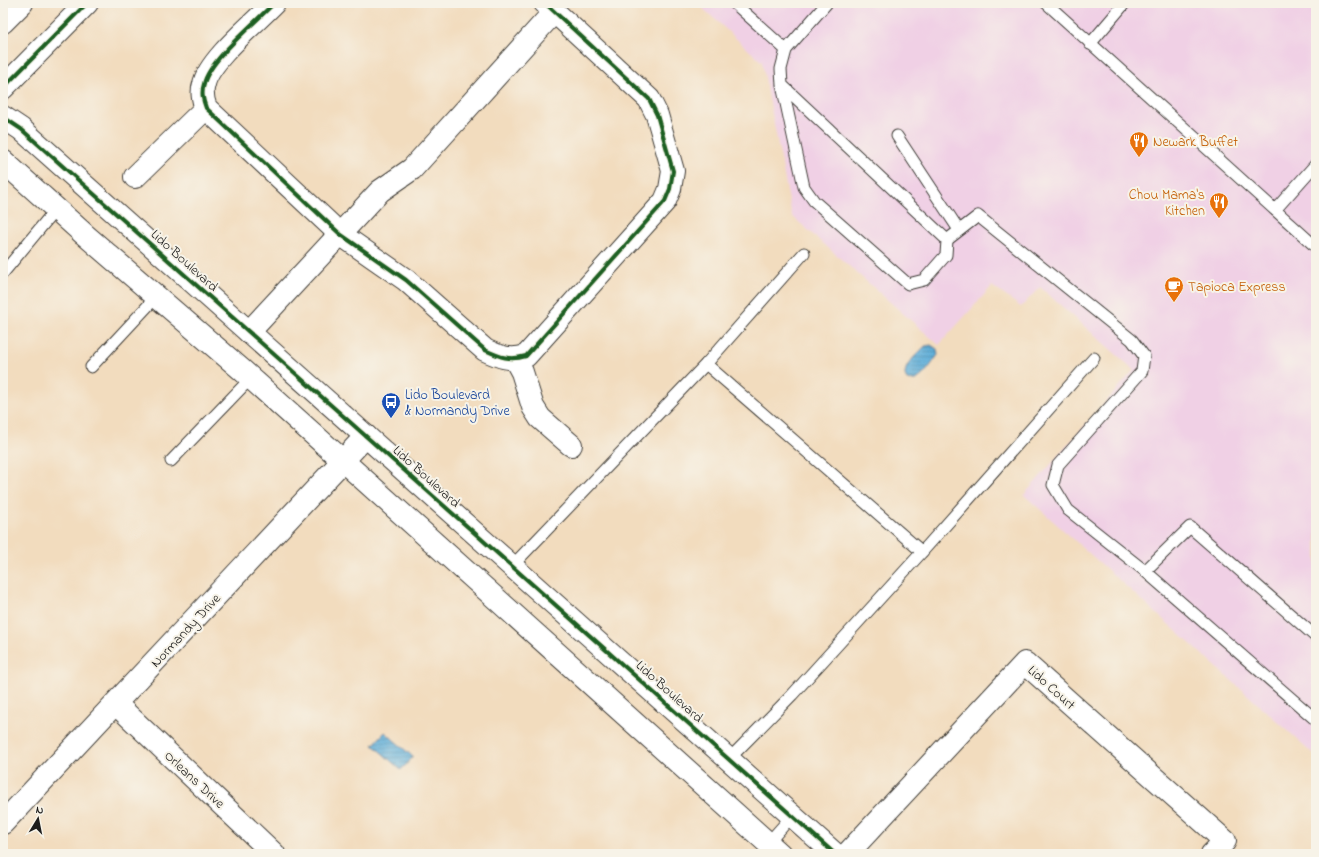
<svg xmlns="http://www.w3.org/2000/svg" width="1319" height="857" viewBox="0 0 1319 857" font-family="'Indie Flower',sans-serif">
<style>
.built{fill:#f0d0e5}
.water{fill:url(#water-rules);stroke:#3e657a}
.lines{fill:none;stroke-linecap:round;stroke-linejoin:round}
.service-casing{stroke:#3c3934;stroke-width:13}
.minor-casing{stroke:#3c3934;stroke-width:24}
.tertiary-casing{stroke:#3c3934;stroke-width:24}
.secondary-casing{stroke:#3c3934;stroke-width:24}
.service{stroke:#fff;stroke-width:11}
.minor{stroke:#fff;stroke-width:22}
.tertiary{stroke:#fff;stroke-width:22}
.secondary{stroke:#fff;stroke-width:22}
.cycleway-casing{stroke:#f7f3e8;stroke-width:6}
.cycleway{stroke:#1b5e20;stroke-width:4}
.labels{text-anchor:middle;stroke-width:4;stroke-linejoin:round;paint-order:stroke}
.food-label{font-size:14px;fill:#c56008;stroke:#f7f3e8;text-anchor:start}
.street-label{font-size:14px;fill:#1c1c1c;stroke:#f7f3e8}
.transit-label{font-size:14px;fill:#164399;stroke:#f7f3e8;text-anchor:start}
</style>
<defs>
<pattern id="water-rules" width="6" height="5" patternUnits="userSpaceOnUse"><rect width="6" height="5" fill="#5faed9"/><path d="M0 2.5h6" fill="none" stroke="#4e8daf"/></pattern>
</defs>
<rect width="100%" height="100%" fill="#f7f3e8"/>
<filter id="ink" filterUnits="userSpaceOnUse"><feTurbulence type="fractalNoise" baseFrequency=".025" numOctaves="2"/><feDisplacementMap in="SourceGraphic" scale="8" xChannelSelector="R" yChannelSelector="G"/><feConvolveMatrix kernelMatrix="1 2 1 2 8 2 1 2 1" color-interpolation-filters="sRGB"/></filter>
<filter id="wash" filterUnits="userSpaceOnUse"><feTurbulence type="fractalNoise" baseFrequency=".012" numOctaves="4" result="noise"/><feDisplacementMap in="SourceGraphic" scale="16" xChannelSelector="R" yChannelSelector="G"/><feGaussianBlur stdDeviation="0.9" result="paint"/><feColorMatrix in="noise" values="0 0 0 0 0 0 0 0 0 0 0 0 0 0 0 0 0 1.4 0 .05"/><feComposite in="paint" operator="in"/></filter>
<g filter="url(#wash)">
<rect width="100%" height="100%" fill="#f2dcbe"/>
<path class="built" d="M697,3H1316V756L1024,495L1134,370L1040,287L1021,307L992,286L939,345L792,216L762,62Z"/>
<g class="water">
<path d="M931,345L937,349L938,355C931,364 920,385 907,380C899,368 918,354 925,346Z"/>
<path d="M385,732L413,757L401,770L373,745Z"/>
</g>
</g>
<g filter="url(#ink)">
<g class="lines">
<g class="service-casing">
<g id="service">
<path d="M734,3L786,50"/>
<path d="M1046,3L1316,247"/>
<path d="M1090,44L1125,3"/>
<path d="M782,85L947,240L946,255L924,280L908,284L814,201L804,187L782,85L781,69L786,50L827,3"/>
<path d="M897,136L959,230"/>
<path d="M1275,210L1316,164"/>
<path d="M947,240L978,216L1132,340L1144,356L1142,371L1058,465L1053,485L1068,510L1145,571L1190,527L1316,637"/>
<path d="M3,273L56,209"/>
<path d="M706,364L922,552"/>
<path d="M91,367L157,296"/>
<path d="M171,461L251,378"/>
<path d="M512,566L706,364L804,253"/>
<path d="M1145,571L1316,720"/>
<path d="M729,759L792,695L922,552L1094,358"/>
<path d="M768,843L792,816"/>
</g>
</g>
<g class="minor-casing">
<g id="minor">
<path d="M274,3C256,22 209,60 204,84C201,93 203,100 206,108L340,234L406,280L485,350C500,357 510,361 526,356L665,201L670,189L673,171L657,115L649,99L545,3"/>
<path d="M135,177L206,108"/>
<path d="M249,332L380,191L412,169L554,12"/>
<path d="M515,359L522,372L533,407L540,418L571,445"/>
<path d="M116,704L274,854"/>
<path d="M3,823L366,436"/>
<path d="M847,854L1025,663L1225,841L1212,854"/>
</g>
</g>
<g class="tertiary-casing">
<g id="tertiary">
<path d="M3,117L21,129L835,854"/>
<path d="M3,161L84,234L242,370L780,854"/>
</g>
</g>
<g class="secondary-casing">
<g id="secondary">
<path d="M3,22L22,3"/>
<path d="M3,88L87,3"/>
</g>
</g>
<use href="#service" class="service"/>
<use href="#minor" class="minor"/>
<use href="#tertiary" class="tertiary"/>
<use href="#secondary" class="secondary"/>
<g class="cycleway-casing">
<g id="cycleway">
<path d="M274,3C256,22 209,60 204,84C201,93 203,100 206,108L340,234L406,280L485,350C500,357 510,361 526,356L665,201L670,189L673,171L657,115L649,99L545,3"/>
<path d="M3,88L87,3"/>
<path d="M3,117L21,129L835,854"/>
</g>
</g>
<use href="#cycleway" class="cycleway"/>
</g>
</g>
<defs>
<g id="restaurant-pin" transform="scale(1)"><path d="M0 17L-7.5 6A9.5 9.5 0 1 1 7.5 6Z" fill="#e8710a" stroke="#f7f3e8"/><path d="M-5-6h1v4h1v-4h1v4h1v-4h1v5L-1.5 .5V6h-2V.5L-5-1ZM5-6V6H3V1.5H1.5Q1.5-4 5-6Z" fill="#fff"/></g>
<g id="cafe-pin" transform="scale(1)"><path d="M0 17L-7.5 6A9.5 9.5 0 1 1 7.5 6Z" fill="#e8710a" stroke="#f7f3e8"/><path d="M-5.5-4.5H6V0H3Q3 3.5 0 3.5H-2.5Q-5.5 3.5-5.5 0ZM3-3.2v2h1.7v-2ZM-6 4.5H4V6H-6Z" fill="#fff"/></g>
<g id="bus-pin" transform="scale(1)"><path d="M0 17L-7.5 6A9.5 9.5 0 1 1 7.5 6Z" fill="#1a4fb4" stroke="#f7f3e8"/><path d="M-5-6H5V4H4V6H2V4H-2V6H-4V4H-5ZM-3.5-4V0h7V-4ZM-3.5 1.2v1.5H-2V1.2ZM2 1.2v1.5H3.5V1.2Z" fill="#fff"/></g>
</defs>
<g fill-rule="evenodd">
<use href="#restaurant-pin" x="1139" y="141"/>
<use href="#restaurant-pin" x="1219" y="202"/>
<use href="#cafe-pin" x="1174" y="286"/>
<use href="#bus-pin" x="391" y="402"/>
</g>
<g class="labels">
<g class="food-label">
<text x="1153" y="146">Newark Buffet</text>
<text x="1205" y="199" text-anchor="end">Chou Mama's<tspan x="1205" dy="16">Kitchen</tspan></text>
<text x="1188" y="291">Tapioca Express</text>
</g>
<g class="street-label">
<text transform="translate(185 260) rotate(42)" y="5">Lido Boulevard</text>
<text transform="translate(427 476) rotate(42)" y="5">Lido Boulevard</text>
<text transform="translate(185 630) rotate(-47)" y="5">Normandy Drive</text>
<text transform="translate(1052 687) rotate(42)" y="5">Lido Court</text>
<text transform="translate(670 691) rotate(42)" y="5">Lido Boulevard</text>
<text transform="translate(195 779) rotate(43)" y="5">Orleans Drive</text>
</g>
<g class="transit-label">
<text x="405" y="399">Lido Boulevard<tspan x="405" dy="16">&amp; Normandy Drive</tspan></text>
</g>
</g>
<rect width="1319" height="857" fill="none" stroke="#f7f3e8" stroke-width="16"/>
<g transform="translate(38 819) rotate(10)" stroke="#f7f3e8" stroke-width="3" paint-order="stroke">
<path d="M0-3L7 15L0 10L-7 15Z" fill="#1c1c1c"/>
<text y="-6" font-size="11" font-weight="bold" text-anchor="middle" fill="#1c1c1c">N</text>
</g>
</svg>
